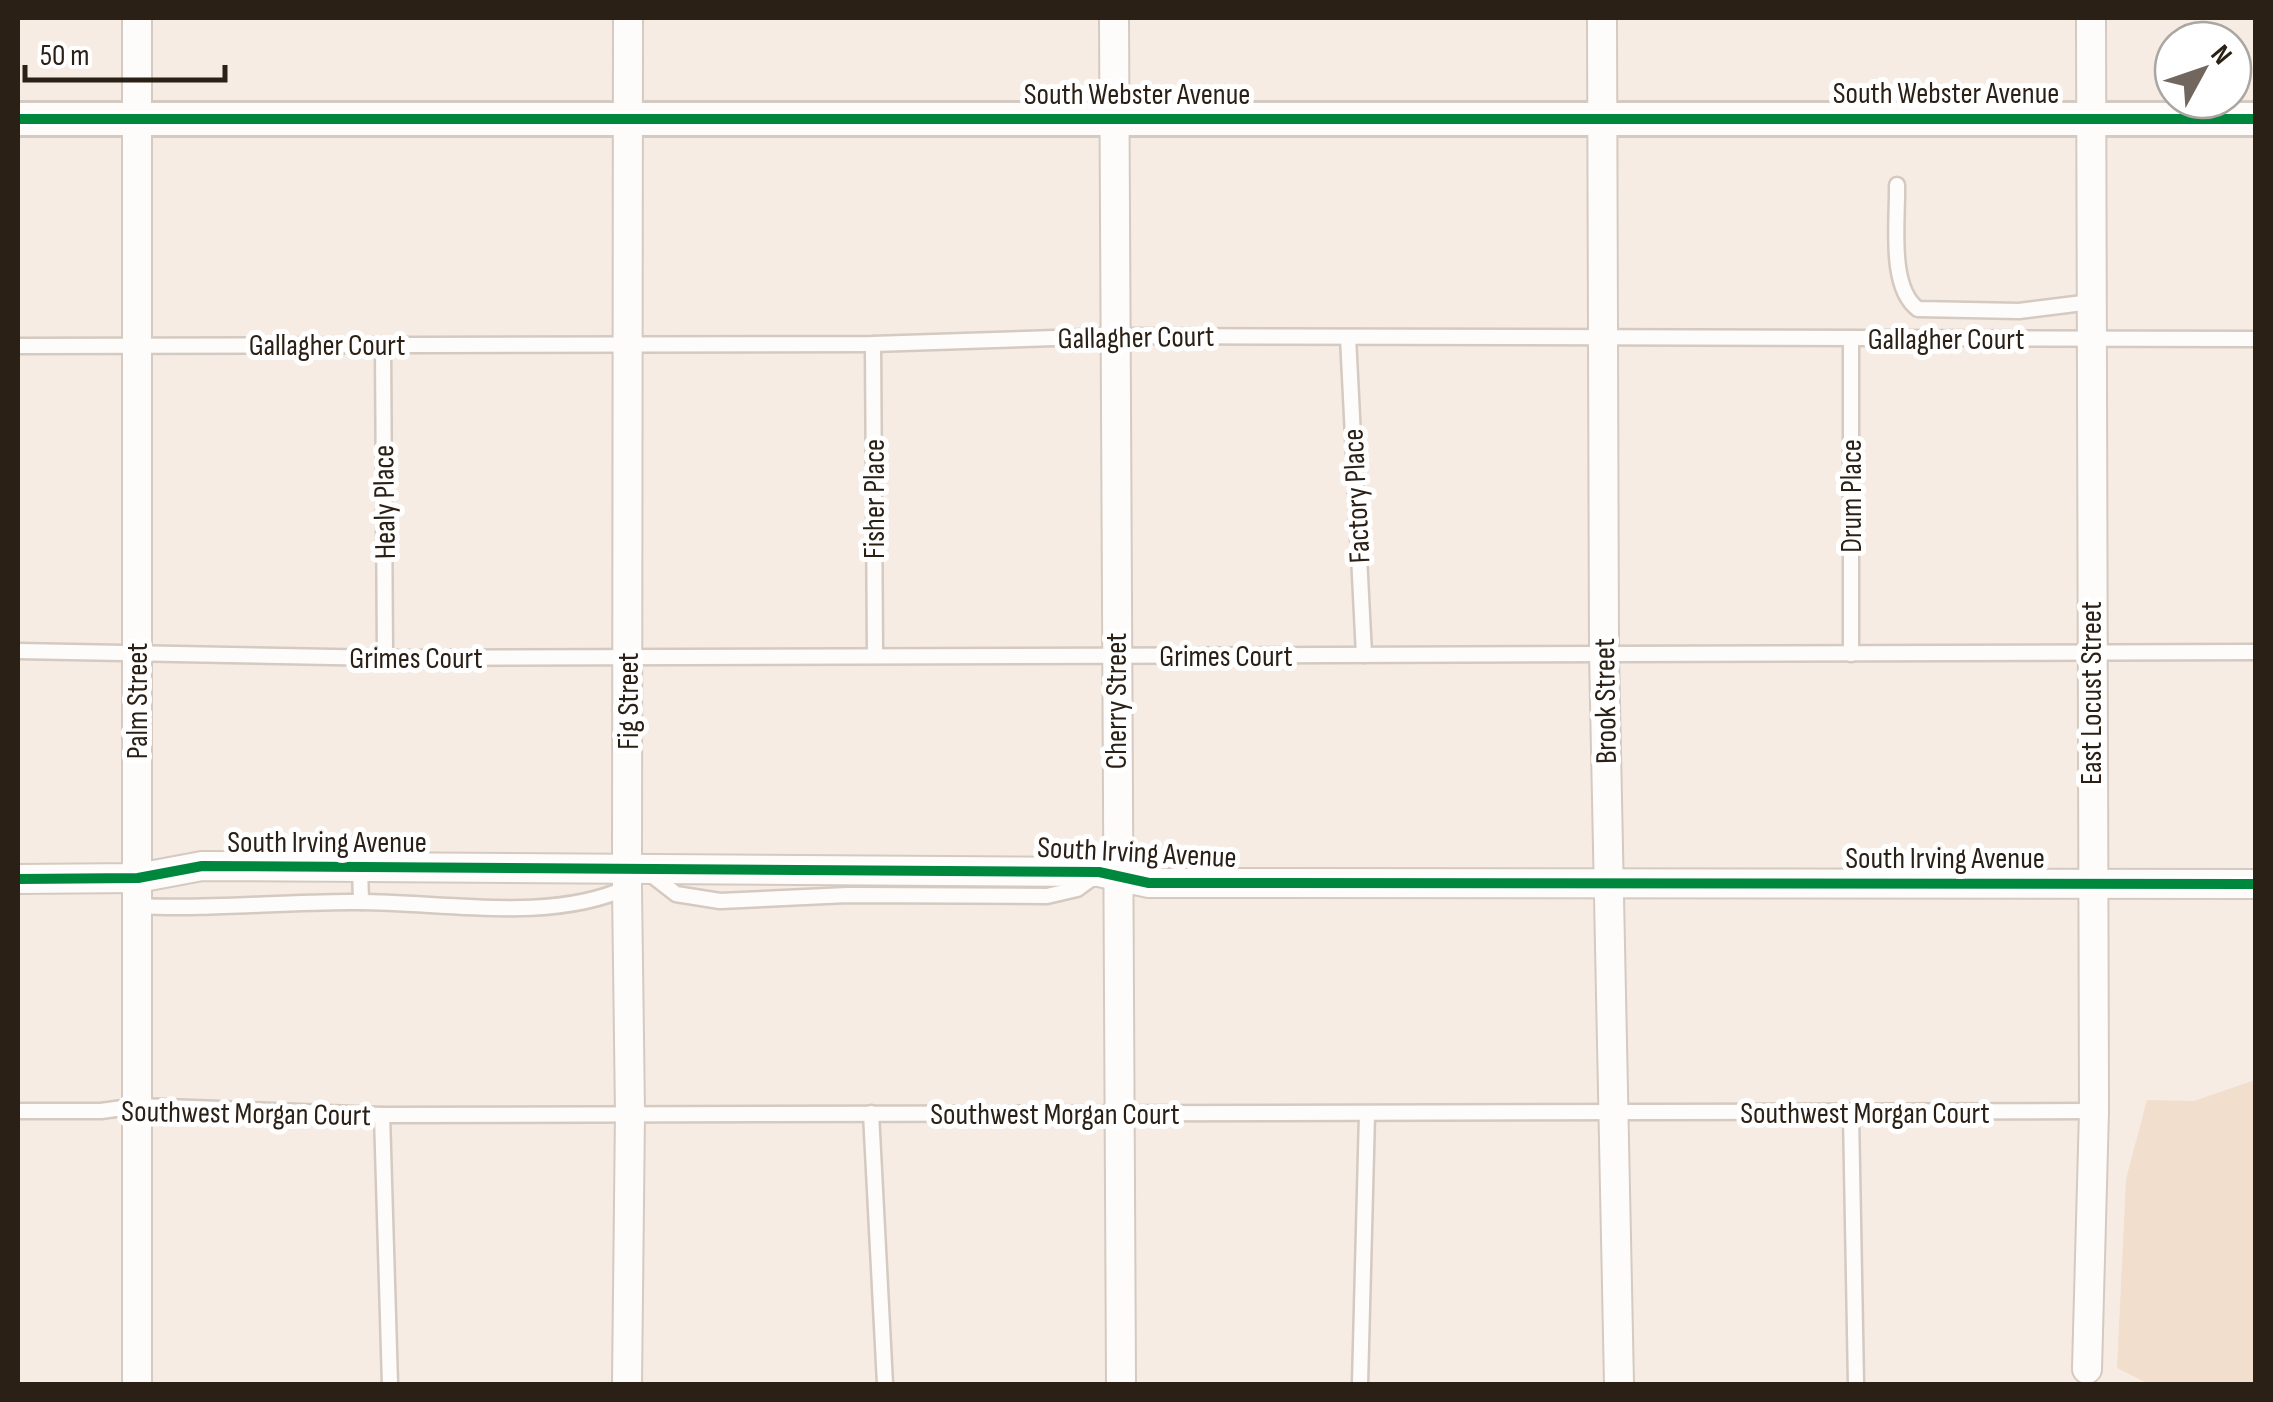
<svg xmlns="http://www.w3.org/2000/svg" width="2273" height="1402" viewBox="0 0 2273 1402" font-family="'Sofia Sans Condensed',sans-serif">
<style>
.green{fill:#f2decc}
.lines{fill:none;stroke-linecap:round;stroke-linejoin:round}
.service-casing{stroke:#d4cac1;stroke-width:19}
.minor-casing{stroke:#d4cac1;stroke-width:32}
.tertiary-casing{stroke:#d4cac1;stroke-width:38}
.service{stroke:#fefcfb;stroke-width:14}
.minor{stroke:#fefcfb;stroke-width:28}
.tertiary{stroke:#fefcfb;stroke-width:32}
.cycleway-casing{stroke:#fff;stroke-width:16}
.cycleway{stroke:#00873e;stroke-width:10}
.labels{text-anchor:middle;stroke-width:10;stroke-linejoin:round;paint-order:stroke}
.street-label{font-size:30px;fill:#2b2016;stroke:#fff}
</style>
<rect width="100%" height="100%" fill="#f6ece3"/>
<path class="green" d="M2255,1080V1384H2149L2117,1368L2126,1179L2147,1100L2194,1101Z"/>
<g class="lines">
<g class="service-casing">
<g id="service">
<path d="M1897,185C1898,220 1888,287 1918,309L2019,311L2091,302"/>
<path d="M1348,337L1364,655"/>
<path d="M1851,339V654"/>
<path d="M873,344L875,655"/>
<path d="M18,346L873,344L1117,336L2256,339"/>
<path d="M383,346L385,658"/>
<path d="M18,651L385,658L2256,652"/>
<path d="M360,867L361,902"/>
<path d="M649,873L676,894L720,901L848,895L1047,896L1077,889L1095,876"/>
<path d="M137,906C211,910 286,901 360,902C443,902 549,923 626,888"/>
<path d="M18,1111H101L137,1106L382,1115L2094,1111"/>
<path d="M871,1113L885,1384"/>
<path d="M1851,1114L1856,1384"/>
<path d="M382,1115L390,1384"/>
<path d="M1360,1384L1367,1114"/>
</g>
</g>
<g class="minor-casing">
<g id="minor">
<path d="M137,18V1384"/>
<path d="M1114,18L1121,1384"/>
<path d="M1602,18L1604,653L1619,1384"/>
<path d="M18,879L138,878L202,866L1099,872L1149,883L2256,884"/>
<path d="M2087,1369L2094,1111L2091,18"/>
<path d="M627,1384L630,1113L627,888L628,18"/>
</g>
</g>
<g class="tertiary-casing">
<path id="tertiary" d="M18,119H2256"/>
</g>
<use href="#service" class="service"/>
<use href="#minor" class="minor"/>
<use href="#tertiary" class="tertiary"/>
<g class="cycleway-casing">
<g id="cycleway">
<path d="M18,119H2256"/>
<path d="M18,879L138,878L202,866L1099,872L1149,883L2256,884"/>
</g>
</g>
<use href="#cycleway" class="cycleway"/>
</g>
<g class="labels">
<g class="street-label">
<text x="1946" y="103">South Webster Avenue</text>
<text x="1137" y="104">South Webster Avenue</text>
<text transform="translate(1136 337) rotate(-1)" y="10">Gallagher Court</text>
<text x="1946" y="349">Gallagher Court</text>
<text x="327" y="355">Gallagher Court</text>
<text transform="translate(1356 496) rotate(-93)" y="10">Factory Place</text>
<text transform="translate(1851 496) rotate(-90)" y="10">Drum Place</text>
<text transform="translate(874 499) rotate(-90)" y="10">Fisher Place</text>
<text transform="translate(384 502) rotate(-91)" y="10">Healy Place</text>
<text x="1226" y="666">Grimes Court</text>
<text x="416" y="668">Grimes Court</text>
<text transform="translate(2091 693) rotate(-90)" y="10">East Locust Street</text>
<text transform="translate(137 701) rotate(-90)" y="10">Palm Street</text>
<text transform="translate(628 701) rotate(-90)" y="10">Fig Street</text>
<text transform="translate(1116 701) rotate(-90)" y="10">Cherry Street</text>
<text transform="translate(1605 701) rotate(-91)" y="10">Brook Street</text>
<text x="327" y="852">South Irving Avenue</text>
<text transform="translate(1137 852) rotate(3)" y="10">South Irving Avenue</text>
<text x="1945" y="868">South Irving Avenue</text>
<text transform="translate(246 1113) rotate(1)" y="10">Southwest Morgan Court</text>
<text x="1865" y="1123">Southwest Morgan Court</text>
<text x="1055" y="1124">Southwest Morgan Court</text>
</g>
</g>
<rect width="2273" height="1402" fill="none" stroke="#2b2016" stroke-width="40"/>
<g transform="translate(2203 70) rotate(50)"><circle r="48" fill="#ffffff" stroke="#aaa6a2" stroke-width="2.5"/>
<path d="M0-8L18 38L0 25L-18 38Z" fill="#72675e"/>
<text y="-15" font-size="28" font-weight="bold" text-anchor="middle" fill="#2b2016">N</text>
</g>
<path d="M25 65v15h200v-15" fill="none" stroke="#2b2016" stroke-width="5"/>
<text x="40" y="65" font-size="30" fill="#2b2016" stroke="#ffffff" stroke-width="8" paint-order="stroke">50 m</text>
</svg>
